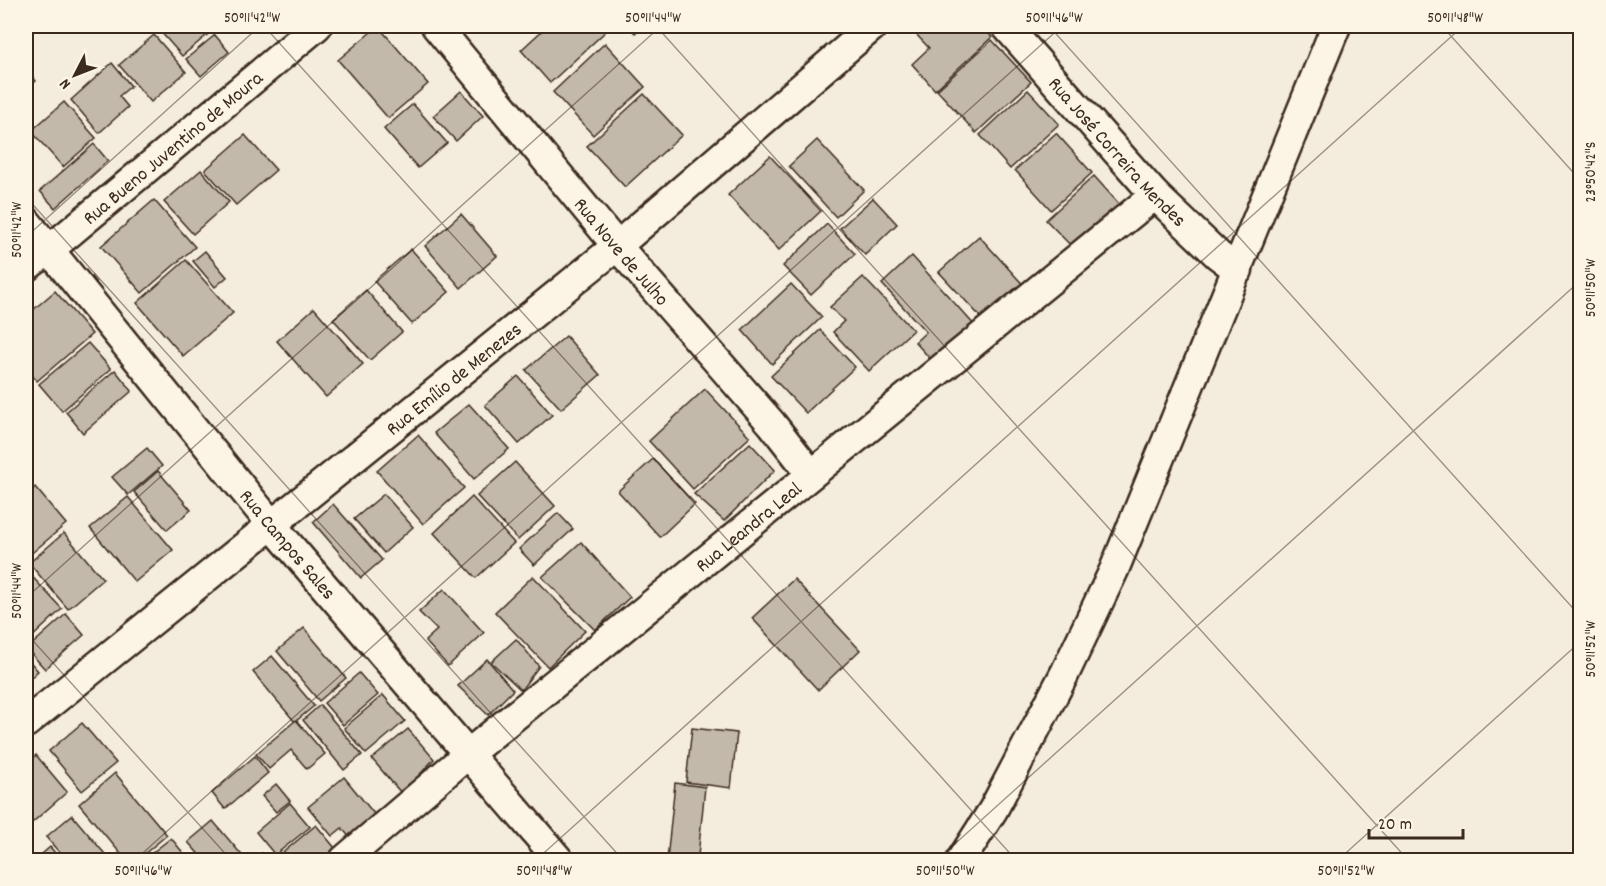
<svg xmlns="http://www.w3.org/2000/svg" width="1606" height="886" viewBox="0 0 1606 886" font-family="Dekko,sans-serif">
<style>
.building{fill:#c3b9aa;stroke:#3b2a1e;stroke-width:1.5}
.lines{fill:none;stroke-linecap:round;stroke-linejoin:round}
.street-casing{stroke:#3b2a1e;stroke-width:33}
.street{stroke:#fcf5e5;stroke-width:28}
.ticks{fill:none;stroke:#3b2a1e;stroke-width:1.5;stroke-opacity:0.45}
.labels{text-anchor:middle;stroke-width:4.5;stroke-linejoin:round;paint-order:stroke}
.street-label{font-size:20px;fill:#3b2a1e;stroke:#fcf5e5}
.neatline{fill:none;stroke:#3b2a1e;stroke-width:2}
.ticks-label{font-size:15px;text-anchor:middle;fill:#3b2a1e}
</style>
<rect width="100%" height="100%" fill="#f4eddd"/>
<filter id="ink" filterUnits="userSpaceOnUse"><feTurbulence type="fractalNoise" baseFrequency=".0167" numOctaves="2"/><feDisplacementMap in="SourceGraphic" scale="12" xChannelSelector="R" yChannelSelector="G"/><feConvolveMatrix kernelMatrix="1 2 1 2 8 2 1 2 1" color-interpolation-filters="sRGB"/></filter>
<g filter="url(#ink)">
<g class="building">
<path d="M166,26H218L182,56L160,31Z"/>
<path d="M378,26L428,84L388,118L338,60Z"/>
<path d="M547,26H600L606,31L550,83L521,50Z"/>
<path d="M628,26H643L635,33Z"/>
<path d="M919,26H981L992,37L935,90L912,64L929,48L913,31Z"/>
<path d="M154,35L186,72L151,102L119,65Z"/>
<path d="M215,35L229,52L201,76L186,59Z"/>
<path d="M992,40L1031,82L976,133L937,90Z"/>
<path d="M605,43L645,87L593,135L553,92Z"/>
<path d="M112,63L131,86L119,96L128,107L99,133L71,100Z"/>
<path d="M26,68L36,81L26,90Z"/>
<path d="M1028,90L1059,124L1010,169L980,135Z"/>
<path d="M461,91L483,116L456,141L433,116Z"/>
<path d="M644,94L682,135L625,187L587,146Z"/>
<path d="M64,102L96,138L63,167L31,131Z"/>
<path d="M413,104L447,143L418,168L384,129Z"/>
<path d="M1056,133L1092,173L1051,210L1015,170Z"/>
<path d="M245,135L276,170L236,205L205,170Z"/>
<path d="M817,140L864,190L836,217L789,166Z"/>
<path d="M94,144L108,161L55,208L40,191Z"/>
<path d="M770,156L821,211L779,250L728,195Z"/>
<path d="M201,170L229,202L193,234L164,202Z"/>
<path d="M1094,176L1120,205L1076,251L1046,220Z"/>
<path d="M873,198L897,224L865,255L840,228Z"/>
<path d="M154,200L195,247L142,293L101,246Z"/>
<path d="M461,214L497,256L461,288L425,246Z"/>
<path d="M827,224L855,254L811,295L783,266Z"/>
<path d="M979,236L1027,289L988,325L939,272Z"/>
<path d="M411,249L449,292L412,324L374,281Z"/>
<path d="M205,251L227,277L215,287L193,261Z"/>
<path d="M912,256L976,327L935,364L915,342L926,332L882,284Z"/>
<path d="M186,260L233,313L183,356L137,303Z"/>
<path d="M863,277L913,330L869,371L833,332L844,321L830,307Z"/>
<path d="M791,284L822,317L772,364L742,330Z"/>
<path d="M366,290L402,332L370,360L333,319Z"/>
<path d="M55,291L92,334L37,381L26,368V316Z"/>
<path d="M314,308L363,364L326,397L277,341Z"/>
<path d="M820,330L855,367L806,413L771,376Z"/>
<path d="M566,336L600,375L561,409L526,370Z"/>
<path d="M88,343L111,369L62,411L39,384Z"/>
<path d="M115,370L132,391L83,433L66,412Z"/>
<path d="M518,376L552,415L519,444L485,405Z"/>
<path d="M705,389L750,437L693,489L649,441Z"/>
<path d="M469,404L509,449L474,479L434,433Z"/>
<path d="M418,435L464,488L423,524L377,471Z"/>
<path d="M750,443L775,470L724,521L694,494Z"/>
<path d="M147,448L162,466L128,495L112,477Z"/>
<path d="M653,459L695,504L660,537L618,491Z"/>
<path d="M515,462L555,506L518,540L477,496Z"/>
<path d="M158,471L191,510L167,530L134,492Z"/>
<path d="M35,487L66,524L26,558V496Z"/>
<path d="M384,494L413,527L384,553L354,519Z"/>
<path d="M128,497L173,550L135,582L90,528Z"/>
<path d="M472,497L514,543L476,578L434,533Z"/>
<path d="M333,504L382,560L361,578L313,522Z"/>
<path d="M558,513L573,529L534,565L519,549Z"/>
<path d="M64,533L103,579L68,609L29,563Z"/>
<path d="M581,542L630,597L595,630L542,577Z"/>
<path d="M26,570L62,609L26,643Z"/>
<path d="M533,576L585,631L548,667L495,612Z"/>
<path d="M794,579L860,650L818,690L752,618Z"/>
<path d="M444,589L484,633L448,666L425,641L437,630L419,612Z"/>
<path d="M66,614L84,635L45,669L27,649Z"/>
<path d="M304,628L346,678L319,701L277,651Z"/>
<path d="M516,639L539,666L521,690L491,662Z"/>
<path d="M272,656L314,706L295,722L253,672Z"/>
<path d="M26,657L38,671L26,682Z"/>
<path d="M487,659L513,690L488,715L458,686Z"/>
<path d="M359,673L378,695L343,725L324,703Z"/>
<path d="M383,695L405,721L366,754L344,728Z"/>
<path d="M320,705L362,755L344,770L303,720Z"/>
<path d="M296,720L325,754L307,769L291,750L269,769L256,754Z"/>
<path d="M82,723L116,763L82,791L49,751Z"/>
<path d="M692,728L737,733L731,788L686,782Z"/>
<path d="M408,729L434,759L402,794L372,759Z"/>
<path d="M36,755L67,792L26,828V764Z"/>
<path d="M255,756L268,773L225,809L212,793Z"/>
<path d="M115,773L167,835L137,860H126L79,804Z"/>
<path d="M344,777L375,815L350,838L342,828L332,836L308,807Z"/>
<path d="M675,783L705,787L698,856L715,858V860H667Z"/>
<path d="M276,784L290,801L276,812L262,796Z"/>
<path d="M290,803L310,827L275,855L256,832Z"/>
<path d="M72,815L110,860H66L46,837Z"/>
<path d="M213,821L246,860H204L188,842Z"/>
<path d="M316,825L335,848L322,860H274Z"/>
<path d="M171,838L189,860H143Z"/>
<path d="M50,847L61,860H35Z"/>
<path d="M262,853L268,860H253Z"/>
</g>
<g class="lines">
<g class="street-casing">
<g id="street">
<path id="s1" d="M436,26L617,246L772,424L811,474"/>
<path id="s2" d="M1006,26L1155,195L1218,255L1238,270"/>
<path id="s3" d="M26,221L271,524L559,860"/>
<path id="s4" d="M26,267L49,250L317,26"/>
<path id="s5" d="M26,723L617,246L873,26"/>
<path id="s6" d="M344,860L468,754L1155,195"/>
<path d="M961,860L993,810L1065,673L1114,570L1336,26"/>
</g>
</g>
<use href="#street" class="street"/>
</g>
</g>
<path class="ticks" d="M264,26L1016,860M656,26L1408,860M1049,26L1580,616M1442,26L1580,180M26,197L623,860M26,237L260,26M26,598L661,26M26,633L231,860M135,860L1062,26M536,860L1463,26M937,860L1580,281M1338,860L1580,642"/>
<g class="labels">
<g class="street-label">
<text dy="7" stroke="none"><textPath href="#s4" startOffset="189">Rua Bueno Juventino de Moura</textPath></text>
<text dy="7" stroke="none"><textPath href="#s2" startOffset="168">Rua José Correira Mendes</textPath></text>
<text dy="7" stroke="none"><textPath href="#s1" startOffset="292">Rua Nove de Julho</textPath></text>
<text dy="7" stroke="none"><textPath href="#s5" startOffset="549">Rua Emílio de Menezes</textPath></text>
<text dy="7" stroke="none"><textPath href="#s6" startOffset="524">Rua Leandra Leal</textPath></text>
<text dy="7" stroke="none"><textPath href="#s3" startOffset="416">Rua Campos Sales</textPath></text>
</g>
</g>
<rect width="1606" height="886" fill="none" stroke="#fcf5e5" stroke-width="66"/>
<g transform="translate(75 75) rotate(228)" stroke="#fcf5e5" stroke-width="4.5" paint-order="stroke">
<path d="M0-4.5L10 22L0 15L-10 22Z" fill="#3b2a1e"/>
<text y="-9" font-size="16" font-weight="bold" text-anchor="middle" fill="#3b2a1e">N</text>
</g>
<path d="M1369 829v9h94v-9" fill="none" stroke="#3b2a1e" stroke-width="3"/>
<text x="1378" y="829" font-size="18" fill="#3b2a1e" stroke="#fcf5e5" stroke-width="4.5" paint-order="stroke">20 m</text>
<rect x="33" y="33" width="1540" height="820" class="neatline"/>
<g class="ticks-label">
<text x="252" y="22">50°11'42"W</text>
<text x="653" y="22">50°11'44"W</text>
<text x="1054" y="22">50°11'46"W</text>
<text x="1455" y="22">50°11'48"W</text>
<text transform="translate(1590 172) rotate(-90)" y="5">23°50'42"S</text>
<text transform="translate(16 230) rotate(-90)" y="5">50°11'42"W</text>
<text transform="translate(1590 288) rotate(-90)" y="5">50°11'50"W</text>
<text transform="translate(16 591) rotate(-90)" y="5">50°11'44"W</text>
<text transform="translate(1590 649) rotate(-90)" y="5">50°11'52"W</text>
<text x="143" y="875">50°11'46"W</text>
<text x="544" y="875">50°11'48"W</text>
<text x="945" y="875">50°11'50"W</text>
<text x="1346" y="875">50°11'52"W</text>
</g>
</svg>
